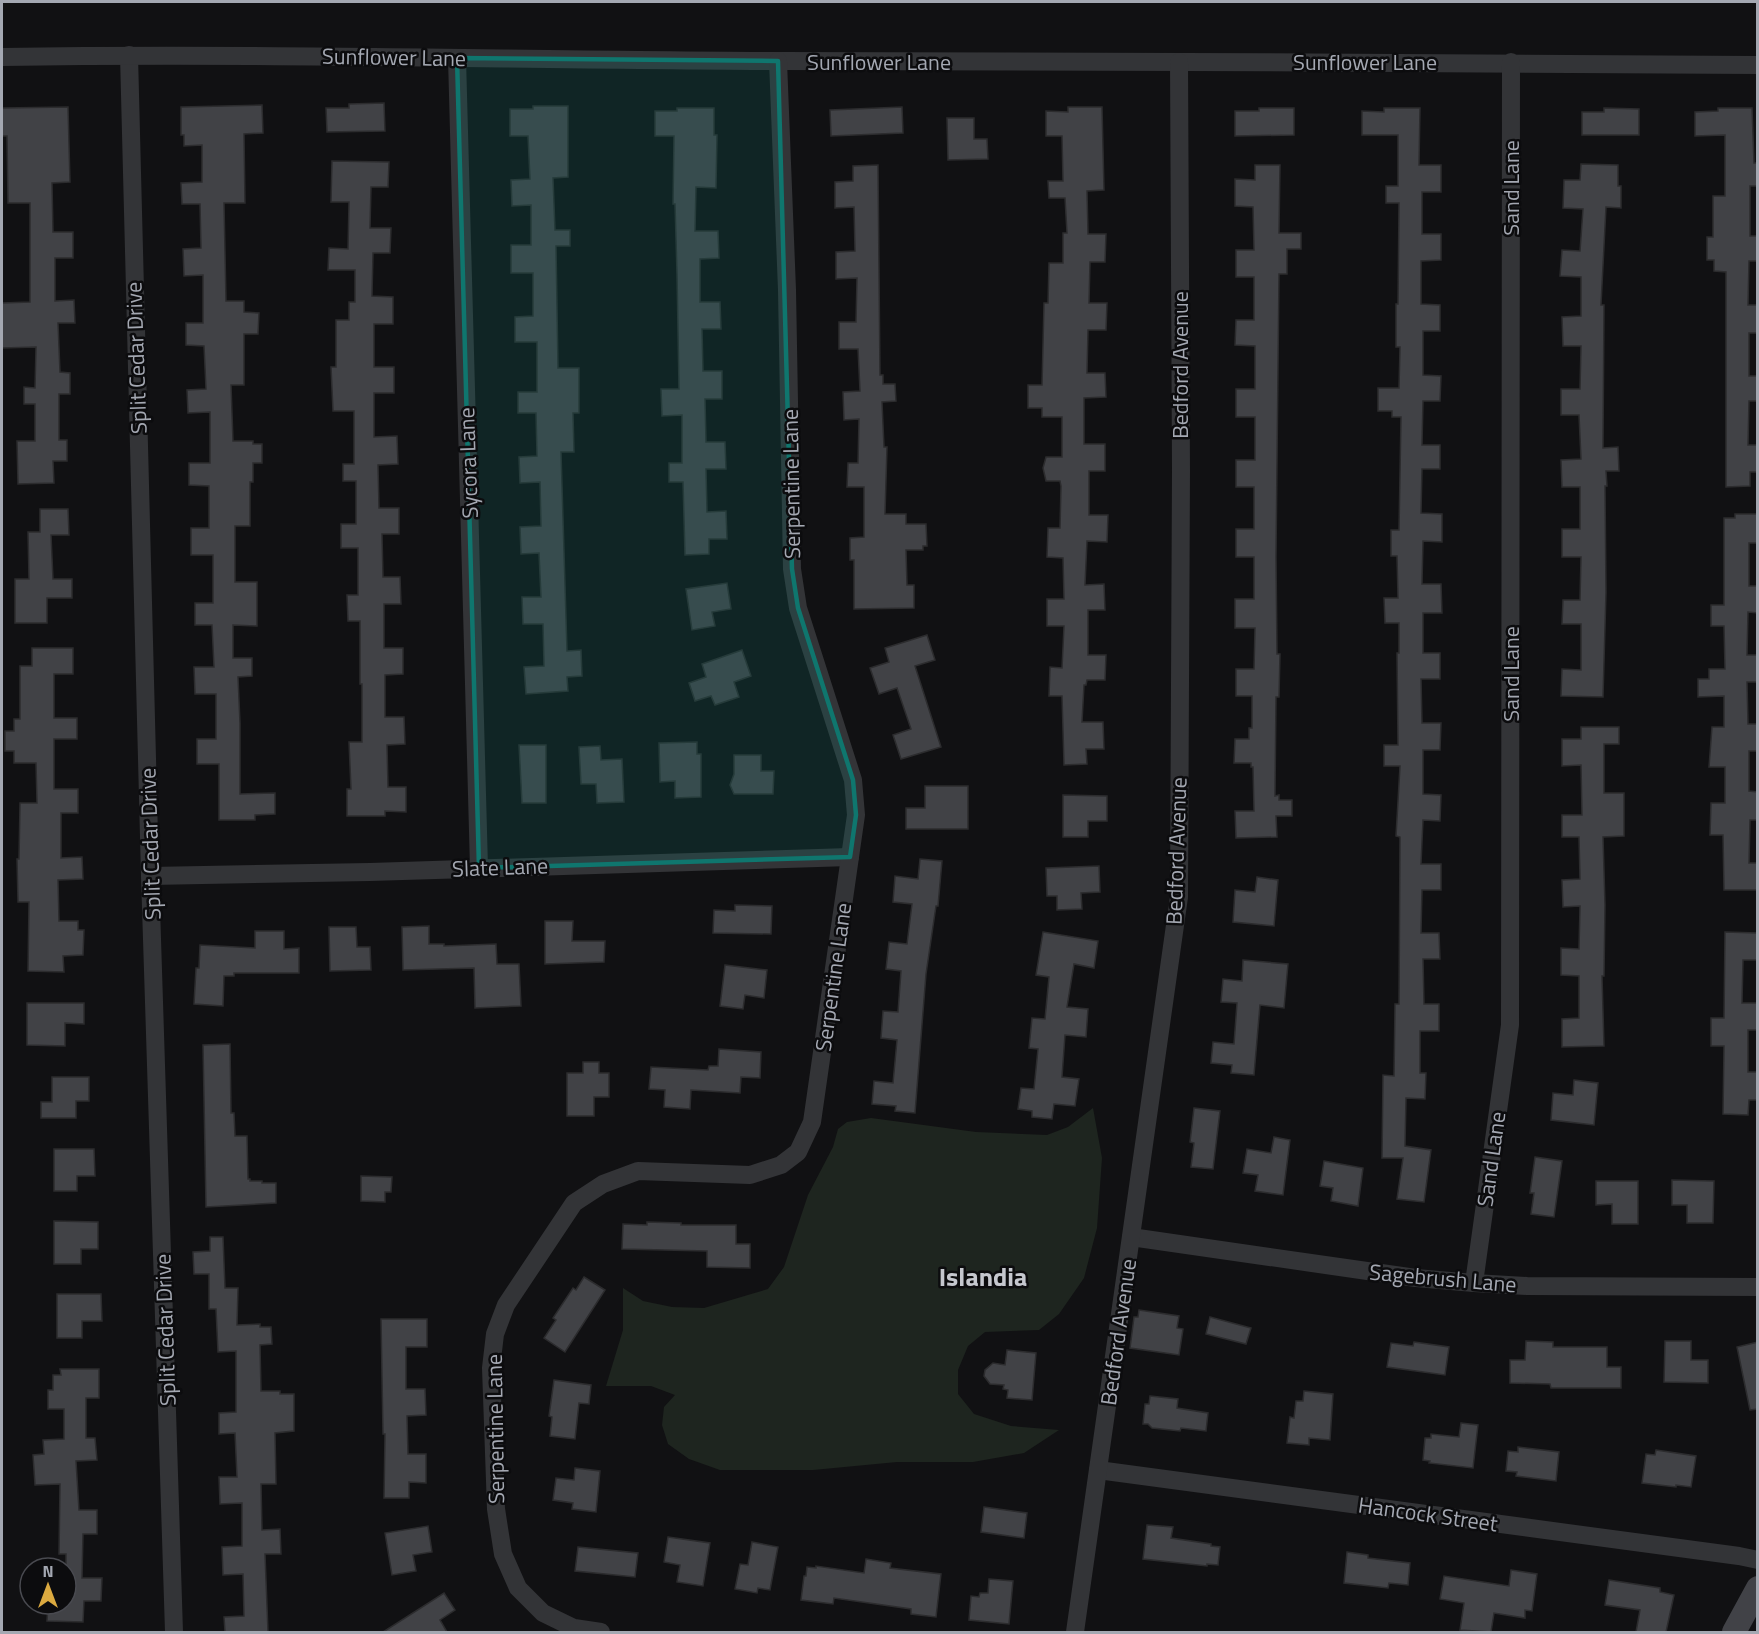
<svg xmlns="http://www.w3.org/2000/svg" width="1759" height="1634" viewBox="0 0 1759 1634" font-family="'Titillium Web',sans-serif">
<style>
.green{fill:#1e251f}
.building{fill:#414246;stroke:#2c2c2e;stroke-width:1.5}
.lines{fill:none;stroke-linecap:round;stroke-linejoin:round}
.street{stroke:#333437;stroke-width:18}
.secondary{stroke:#414247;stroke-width:24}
.marked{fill:#0f766e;fill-opacity:0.2;stroke:#0f766e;stroke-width:4.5;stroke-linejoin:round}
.labels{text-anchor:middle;stroke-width:5;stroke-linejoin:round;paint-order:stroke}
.street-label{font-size:22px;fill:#a4a8b2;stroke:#0c0c0e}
.quarter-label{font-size:26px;font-weight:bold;fill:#c5c7ce;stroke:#0c0c0e}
</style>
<rect width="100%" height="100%" fill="#111113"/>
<path class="green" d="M1093,1108L1102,1158L1097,1228L1084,1278L1059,1314L1039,1330L985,1332L968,1346L958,1370V1394L974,1414L1011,1426L1059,1430L1024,1453L973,1462H897L813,1470H720L689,1459L668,1444L662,1425L664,1407L675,1395L651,1386H606L623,1330V1288L643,1301L672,1307L704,1308L768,1289L784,1267L808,1195L833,1147L838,1129L847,1122L871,1118L976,1132L1047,1135L1068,1127Z"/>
<g class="building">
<path d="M384,103L385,131L327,132L326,108H349V104Z"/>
<path d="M262,105L263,133L244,134L245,203H224L226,301H244V312L259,313L258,334H244V385H231L233,441H253V444H262V463H253V482H250V526H235V582H257V626L233,625V658H252V676L238,677L240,723V794L275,793V814L255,815V820H219V764H197V739H216V694H195L194,667H214L212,625H195V603H213V555H191V528H209V486L189,485V463H210V412L188,413L187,390L206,389L204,346L186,345V323H203V275L184,276L183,249L201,248L200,204H182L181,183L202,182V145L184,146V135H181V107Z"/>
<path d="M533,106H568V177L553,178L555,230H570V246H556L558,368H579V413H573L574,452H561L567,651L581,650L582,676L567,677L568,691L526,694L524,667L544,666L543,624H523L522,597H541L539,553L521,554L520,527L541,526L540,482L520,483L519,457L537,456L536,413H518V392H537V342H515V317L533,316V273H511V245H531V205L512,206L511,180L530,179L528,136H510V109H533Z"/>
<path d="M68,107L70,182L52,183L53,232H73V258H55V301L74,300L75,323H58L60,372L70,373V394H59V440H67V461H53L54,483L18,484L17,441H35V404H24V387L35,388L36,347L2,348V303L30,302V203H8L7,136H2V108Z"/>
<path d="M902,107L903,133L831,136L830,110Z"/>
<path d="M1068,107H1102L1104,190L1087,191L1088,234H1106L1105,262H1090L1089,303H1107L1106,330H1088L1087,373H1105L1106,397L1084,398V444H1105V471H1089V515H1108L1107,542L1087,541L1085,585L1104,584L1105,610H1088V655H1106L1105,680H1087L1086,685H1084L1082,722H1103L1104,749H1086L1087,764L1064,765L1062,696H1049L1050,667L1062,668L1064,626H1047V599H1064L1063,558L1047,557L1048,528H1060L1061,486L1060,481H1046L1043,468L1046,457H1062V417H1042V408H1028V385H1042L1044,303H1048L1049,263H1063V233H1067L1065,198H1049L1048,181H1063L1062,136H1046V111L1068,112Z"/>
<path d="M677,108H714V135H717L716,188L696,187L695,231H718L719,258L700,259V302H720L721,329H702L703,371H722V399H705L706,442H725L726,469H706L707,512L726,511L727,539H709V554L685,555L683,482H669V463H682V415L662,416L661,389H679L677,274L675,204H673L674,136H655V111H677Z"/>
<path d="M1259,108H1294V135L1235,136V111H1259Z"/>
<path d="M1384,108H1420L1419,165H1441V192H1422V234H1441V260L1421,261V304L1440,305V331H1423V375L1441,376L1440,401H1423L1422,445H1440V469H1422L1421,513L1442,514V542L1423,541L1422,584H1441L1442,613H1423V653H1440V679H1421L1422,723H1441L1440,750H1423V794L1441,795L1440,821L1423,820L1421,864H1441V890H1422L1421,933H1439L1440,959H1423L1424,1004H1439V1031H1420V1073H1426L1425,1099L1406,1098L1405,1146L1431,1150L1424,1202L1397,1199L1403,1158H1382L1383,1075L1394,1076L1395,1004H1399L1400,837L1396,836L1400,766H1384V745H1398L1397,653H1399V623H1385L1384,598H1398L1397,556H1391V530H1399L1401,417H1392V411H1378V388H1399L1400,347H1396V304H1398L1399,203H1386V186H1398V135H1362V111L1384,112Z"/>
<path d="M1604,108L1639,109V135H1582V112H1604Z"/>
<path d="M1718,108H1752L1754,163H1758V186H1750V236H1758V261H1749L1748,305H1758V333H1749V376H1758V401H1749L1748,445H1758V472H1750V486L1726,487V272L1714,271V260H1707V237H1713V196H1725V135L1695,136V112L1718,111Z"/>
<path d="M947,118H974V139H987L988,159L948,160Z"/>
<path d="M332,161L389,162L388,187H371L370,228H391L390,253H373L372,296L393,297V324H374V367H394V393H374V437L397,436L398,464L378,465L379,508H399V534H382L383,577H400L401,604H384V648H403V674L385,675V717H404L405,744L387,745L388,787H406V812L385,811V816H347V789H351L349,742H362V684H360V621H348L347,595H358V548H341V524H356V481H343V464H354V411H333L331,367H336V320H349V302H355V270H328L329,248L348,249L349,202H331Z"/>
<path d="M1581,164L1618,165V186H1621V208L1606,207L1601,305H1604L1603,448L1618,447L1619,471H1606L1607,486H1605L1606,592L1603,697L1561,696L1562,669L1581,670V624H1562L1563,600H1580L1581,557H1562V529H1580V487H1562L1561,460L1581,459L1579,415H1561V389H1580L1581,346H1563L1562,317L1581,316V277L1560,276L1562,250L1580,251L1583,209L1563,208L1564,180H1580Z"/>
<path d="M878,165L880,375H883V384H895L896,401L882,402L884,447H887L885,514H906V524H926L927,546H923V550H906L907,585H914V608L854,609V560H850V538L864,537V487H847L848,463H858L859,419L844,420L843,392L860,391L858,349H839V322H856L857,278L836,279V252L855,251L854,207L835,208V182L853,181V166Z"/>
<path d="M1255,165H1280L1279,233H1301V249H1287V274H1279L1276,557L1277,654H1280L1279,697H1276L1275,796L1279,795V800H1292V816H1276L1277,837L1236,838L1235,811H1254L1253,767H1251V763H1234L1235,739H1249V728H1252V696H1236V669H1254L1255,628H1235V599H1254V557H1236V529H1254V487H1236V460H1255V417H1236V389H1255V346L1235,345L1236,320H1254V277H1236V250H1254L1253,207L1235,206V179L1255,180Z"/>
<path d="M40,509H68L69,535H51L53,579H72V598H47V623H15V579H29L28,532H40Z"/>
<path d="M1735,514H1758V543H1749V586H1758V613L1748,612L1747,655H1758V682H1747L1748,724H1758V751H1749V791L1758,792V820H1750L1749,863H1758V890H1724L1723,835H1710L1711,803H1725V767H1709L1712,727H1724V696L1698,697V679H1709V669H1725L1724,626H1711V605H1724V518H1735Z"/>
<path d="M727,583L731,609L712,612L715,626L692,630L686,589Z"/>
<path d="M927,635L935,660L915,666L941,747L901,759L893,735L911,729L897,688L879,694L870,668L889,662L885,648Z"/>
<path d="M32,648H73V674H54V718H77V739H54V789H78V813H61V858L82,857L83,879L58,880L59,921H78V930H84L83,955L63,956L64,972L28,971L29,902H18L17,859H19L20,803H37L36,763H14V751H5V731H14V719H20V666H32Z"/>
<path d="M742,650L751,676L734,682L739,697L715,705L711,696L695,701L689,683L706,677L702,664Z"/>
<path d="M1581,727H1619V744H1604V793H1624V836L1603,837L1605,905L1604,976H1602L1604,1046L1562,1047V1019L1579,1018V976L1561,975V948L1579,949L1580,906L1563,907L1562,880L1580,879L1579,837H1562V815H1582L1581,765L1562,766V739H1581Z"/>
<path d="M697,742V754H701V797L675,798V781L660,782L659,743Z"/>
<path d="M519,745H546V803H522Z"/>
<path d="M600,746L601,760L622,759L624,802L597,803L596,784H581L579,747Z"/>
<path d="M734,755H761V771H774L773,794H734L730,785L734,774Z"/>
<path d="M925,786H968V829H906V808H925Z"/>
<path d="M1063,795L1107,796V821H1088V837H1063Z"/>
<path d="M920,859L942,861L938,906H936L926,974L915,1113L895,1111L896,1106L872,1104L874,1081L893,1083L897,1040L881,1038L883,1011L898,1012L901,971L886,969L889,942L907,944L912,904L893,902L895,876L918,879Z"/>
<path d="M1099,866L1100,892L1081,893L1082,909L1057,910V896H1047L1046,868Z"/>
<path d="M1257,877L1278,880L1274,926L1233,922L1235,890L1255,892Z"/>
<path d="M735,905L772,906L771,934L713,933L714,910L735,911Z"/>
<path d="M545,921H573L572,941H605L604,962L545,964Z"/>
<path d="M429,926V944H444V946L496,944L497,964H519L521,1006L475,1008L474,968L403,970L402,927Z"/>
<path d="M329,927H356L357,947H370L371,970L330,971Z"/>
<path d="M255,931H284V949L299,948V973H234V976H224L223,1006L194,1004L196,968H199L200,945L255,948Z"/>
<path d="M1043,932L1098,941L1094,968L1074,964L1067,1007L1088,1009L1086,1037L1065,1035L1062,1077L1079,1079L1075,1106L1054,1104L1052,1119L1032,1117V1111L1018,1109L1021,1088L1034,1089L1038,1049L1029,1048L1032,1018L1045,1019L1049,977L1036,975Z"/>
<path d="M1725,932L1758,933V960H1743L1742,1003H1758V1030H1748V1072H1758V1100H1749L1748,1115L1723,1114L1724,1046H1711V1018H1724Z"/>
<path d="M1243,960L1288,964L1284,1008L1260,1005L1254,1075L1231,1073L1232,1065L1211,1063L1213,1042L1234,1044L1237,1003L1221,1002L1223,979L1242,981Z"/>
<path d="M725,965L767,970L764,998L745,995L743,1009L720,1006Z"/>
<path d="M27,1003H84V1024L65,1023V1046L27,1045Z"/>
<path d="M230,1044L231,1113H234L235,1136H247L248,1179H250V1181H262V1183H276V1203L206,1207L203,1045Z"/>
<path d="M719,1049L761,1052L760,1078L741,1077L740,1093L691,1090L690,1109L664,1107L665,1090L649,1089L651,1067L708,1070L709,1066H718Z"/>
<path d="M583,1062H599V1073H609V1097H594V1116H567V1073H583Z"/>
<path d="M52,1077H89V1101H76V1118H41V1102H52Z"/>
<path d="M1574,1080L1598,1083L1594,1125L1551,1120L1553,1093L1573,1095Z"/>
<path d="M1194,1108L1220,1111L1213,1169L1191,1167L1194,1143L1190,1142Z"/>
<path d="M1274,1137L1290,1140L1283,1195L1255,1191L1258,1175L1243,1173L1247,1149L1271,1153Z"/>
<path d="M54,1149H94L95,1176H77V1191H54Z"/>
<path d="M1535,1157L1562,1161L1554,1217L1531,1214L1534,1193H1530Z"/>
<path d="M1324,1161L1363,1168L1358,1206L1331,1201L1333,1188L1320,1186Z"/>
<path d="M361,1176L392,1177L391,1192H385V1202L361,1201Z"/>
<path d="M1672,1180L1714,1181L1713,1223H1687V1205H1672Z"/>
<path d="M1596,1181H1638V1224H1612V1204L1596,1205Z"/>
<path d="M54,1221L98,1222V1249H81V1264H54Z"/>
<path d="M647,1222L681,1223V1225H736V1244H750V1268L707,1267V1251L622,1249L623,1224L647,1225Z"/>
<path d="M210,1237H223L225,1288H238L237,1325L260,1324V1327H271L272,1344L260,1345L261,1391H280V1394H294V1431L275,1433L276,1484H261L262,1530L280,1529L281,1554H265L268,1632H225L224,1617L244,1616L243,1574L223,1575L222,1547L242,1546V1503L220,1504L219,1477H237L235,1433L219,1434V1413L236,1412V1351L218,1352L216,1309H209V1274H194L193,1252L210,1251Z"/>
<path d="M584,1277L605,1290L565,1352L544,1338L556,1320L553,1318L573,1288L576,1290Z"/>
<path d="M57,1294H101L102,1321H82V1338H57Z"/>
<path d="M1139,1310L1179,1316L1177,1328L1183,1329L1179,1355L1130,1348L1134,1317H1138Z"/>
<path d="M1210,1317L1251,1328L1246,1344L1206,1334Z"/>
<path d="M381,1319H427V1347H406V1389H425L426,1415L407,1416L408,1454H426V1483L409,1482V1498H384L385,1434H383Z"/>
<path d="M1526,1341L1553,1342V1347H1607V1367H1621V1388H1551L1550,1384L1510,1383V1360H1525Z"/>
<path d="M1665,1341H1691V1360H1708V1383L1664,1382Z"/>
<path d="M1414,1342L1449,1347L1445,1375L1387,1367L1391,1343L1413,1346Z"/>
<path d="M1758,1342V1409L1750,1410L1737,1347Z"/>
<path d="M1007,1350L1036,1353L1032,1400L1007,1398L1008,1390L1003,1389L1004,1385L990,1384L984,1376L985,1370L993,1363L1005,1365Z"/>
<path d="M60,1369H99V1398H86V1438H95L97,1460L76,1461L79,1510H97V1534H83L82,1578H102L101,1601H84L83,1622L47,1621L48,1604H66V1554H59L60,1484L35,1485L33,1455L44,1454L43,1440L64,1439V1409H48V1390H53V1375H61Z"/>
<path d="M554,1380L591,1385L589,1404L579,1403L575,1439L550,1436L552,1417L549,1416Z"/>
<path d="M1304,1391L1333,1394L1330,1440L1309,1438V1445L1287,1443L1290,1417L1294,1418L1296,1401H1303Z"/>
<path d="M1150,1396L1178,1399L1177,1408L1208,1413L1206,1431L1181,1428L1180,1431L1152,1428L1148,1424H1143L1145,1404H1149Z"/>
<path d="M1461,1423L1478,1425L1473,1468L1429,1463L1430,1461L1423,1460L1425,1438H1431V1434L1459,1437Z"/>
<path d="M1518,1447L1559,1452L1556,1481L1516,1476L1517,1472L1506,1471L1508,1451L1518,1452Z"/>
<path d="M1656,1450L1696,1456L1691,1487L1676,1485V1487L1642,1483L1646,1454L1655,1455Z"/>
<path d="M575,1468L600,1471L596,1512L572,1509L573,1503L553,1500L556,1478L574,1480Z"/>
<path d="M984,1507L1027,1513L1024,1538L981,1532Z"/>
<path d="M1147,1525L1173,1527L1171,1538L1211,1544V1546L1220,1547L1218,1565L1207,1564V1566L1143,1559Z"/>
<path d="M428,1526L432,1552L413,1555L416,1571L392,1575L385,1533Z"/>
<path d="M668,1537L710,1543L703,1586L677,1582L680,1565L664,1562Z"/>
<path d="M752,1542L778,1547L770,1590L758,1588L757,1593L735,1589L740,1564L748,1565Z"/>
<path d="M578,1547L638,1553L635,1577L575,1571Z"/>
<path d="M1347,1552L1368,1555V1558L1410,1563L1408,1585L1389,1583L1388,1588L1344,1583Z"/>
<path d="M866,1559L891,1563L890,1568L941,1574L936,1617L911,1614V1609L834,1598L833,1604L801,1600L804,1576H806L807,1567L816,1568V1566L864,1573Z"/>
<path d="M1511,1570L1537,1574L1532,1611L1525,1610V1618L1494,1613L1491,1632L1460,1630L1464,1603L1440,1599L1444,1576L1509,1586Z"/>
<path d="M989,1579L1013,1581L1009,1624L969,1620L971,1596L979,1597L980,1593H988Z"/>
<path d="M1609,1580L1660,1588V1592L1674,1595L1666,1632H1636L1640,1610L1605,1605Z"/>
<path d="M444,1593L455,1610L440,1620L447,1632H383Z"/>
</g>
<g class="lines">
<g class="street">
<path d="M129,55L150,876L174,1632"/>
<path d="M2,57C260,53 519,60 778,61C1105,63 1431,61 1758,65"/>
<path d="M457,58L479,868"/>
<path d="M150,876L370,872L850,857"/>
<path d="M1131,1237L1416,1278L1474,1283L1527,1286L1758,1287"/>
<path d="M1474,1283L1510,1025L1511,62"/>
<path d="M1098,1470L1739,1556L1758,1560"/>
<path d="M601,1632L574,1628L543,1613L518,1588L503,1554L496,1509L491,1368L495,1334L506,1305L574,1203L603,1184L638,1171L750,1175L781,1165L798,1152L812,1122L856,815L853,780L798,608L792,569L787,290L778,61"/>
<path d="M1075,1632L1179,897L1181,470L1179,62"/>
</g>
<path class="secondary" d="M1734,1632L1758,1588"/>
</g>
<path class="marked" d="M457,58L778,61L792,569L798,608L853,780L856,815L850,857L479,868Z"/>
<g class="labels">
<g class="street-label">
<text transform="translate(394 57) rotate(1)" y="8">Sunflower Lane</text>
<text x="879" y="70">Sunflower Lane</text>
<text x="1365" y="70">Sunflower Lane</text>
<text transform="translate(1511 188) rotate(-90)" y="8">Sand Lane</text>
<text transform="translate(136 358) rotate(-92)" y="8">Split Cedar Drive</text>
<text transform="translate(1180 365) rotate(-90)" y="8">Bedford Avenue</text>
<text transform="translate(468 463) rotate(-92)" y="8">Sycora Lane</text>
<text transform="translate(791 484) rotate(-91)" y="8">Serpentine Lane</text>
<text transform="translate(1511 674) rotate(-90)" y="8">Sand Lane</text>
<text transform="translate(150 844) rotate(-92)" y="8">Split Cedar Drive</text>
<text transform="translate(1176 851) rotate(-88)" y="8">Bedford Avenue</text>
<text transform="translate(500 867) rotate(-2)" y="8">Slate Lane</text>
<text transform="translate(833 977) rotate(-82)" y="8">Serpentine Lane</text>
<text transform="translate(1491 1159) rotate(-82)" y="8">Sand Lane</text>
<text transform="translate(1443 1278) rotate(5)" y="8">Sagebrush Lane</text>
<text transform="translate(165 1330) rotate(-92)" y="8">Split Cedar Drive</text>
<text transform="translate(1118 1332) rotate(-82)" y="8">Bedford Avenue</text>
<text transform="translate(495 1429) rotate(-91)" y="8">Serpentine Lane</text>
<text transform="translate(1428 1514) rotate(8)" y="8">Hancock Street</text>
</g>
<g class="quarter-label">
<text x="983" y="1286">Islandia</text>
</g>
</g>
<rect width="1759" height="1634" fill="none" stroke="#a4a8b2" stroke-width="6"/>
<g transform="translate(48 1586)"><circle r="28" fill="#0c0c0e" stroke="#494a50" stroke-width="1.5"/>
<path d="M0-4.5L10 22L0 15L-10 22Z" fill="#dcaa40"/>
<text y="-9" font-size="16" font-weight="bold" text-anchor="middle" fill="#a4a8b2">N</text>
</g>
</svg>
